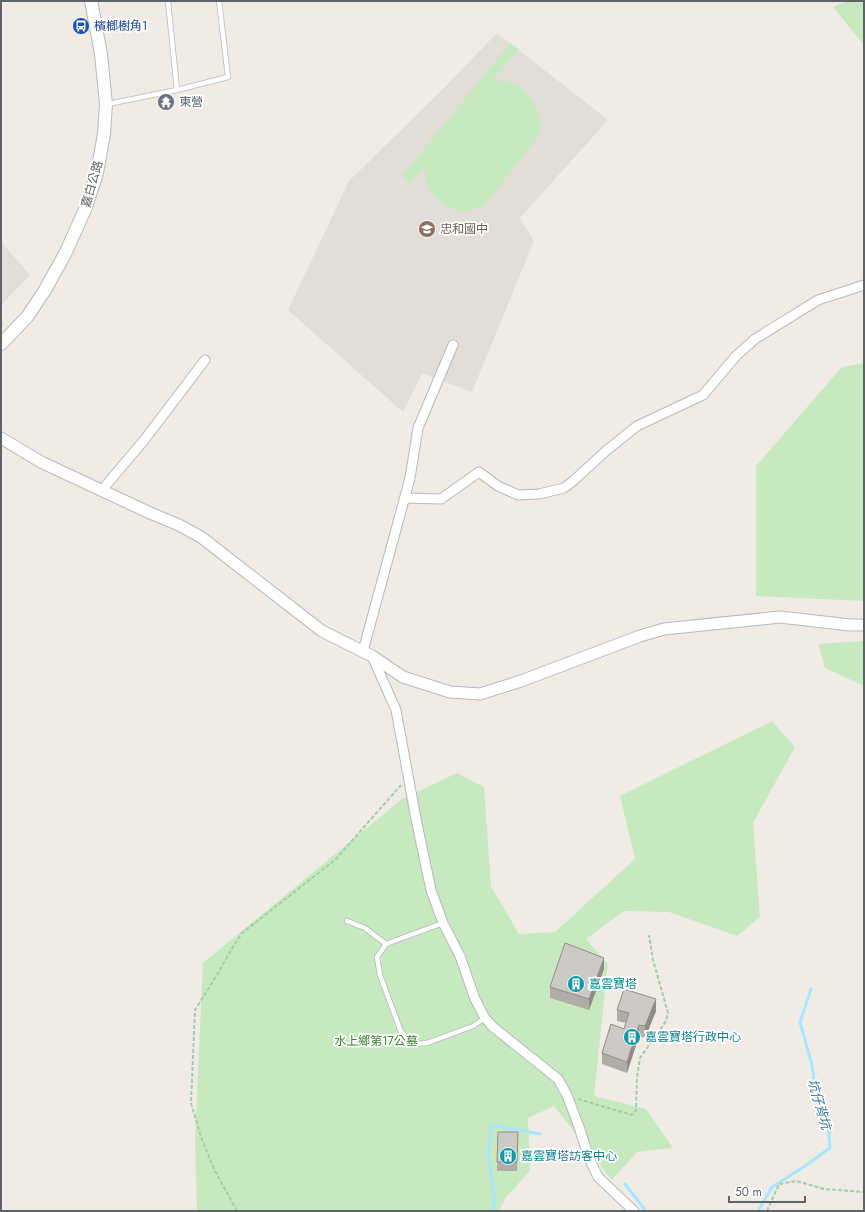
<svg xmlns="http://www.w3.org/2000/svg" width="865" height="1212" viewBox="0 0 865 1212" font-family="Jost,'Noto Sans TC',sans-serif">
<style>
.education{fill:#e2ddd6}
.green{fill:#c7e9c0}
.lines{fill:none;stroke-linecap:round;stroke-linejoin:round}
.stream{stroke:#a6e7ff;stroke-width:3}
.service-casing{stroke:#b6b9bd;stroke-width:6}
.minor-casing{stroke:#b6b9bd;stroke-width:11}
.tertiary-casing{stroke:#b6b9bd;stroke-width:13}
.secondary-casing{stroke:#b4b9bd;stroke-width:14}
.path{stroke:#9dd1a3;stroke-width:2;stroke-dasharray:4 2;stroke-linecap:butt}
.service{stroke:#fff;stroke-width:4.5}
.minor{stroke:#fff;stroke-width:9}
.tertiary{stroke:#fff;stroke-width:11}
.secondary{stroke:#fff;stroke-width:12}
.wall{fill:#b0ada9}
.shaded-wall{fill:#908d89}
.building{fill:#cdc9c4;stroke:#908d89}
.labels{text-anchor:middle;stroke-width:3.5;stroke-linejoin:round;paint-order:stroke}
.transit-label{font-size:12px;fill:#164399;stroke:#fff;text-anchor:start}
.worship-label{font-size:12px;fill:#5b616d;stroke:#fff;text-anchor:start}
.street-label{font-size:12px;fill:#5d6366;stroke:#fff}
.education-label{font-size:12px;fill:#785e54;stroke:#fff;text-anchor:start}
.culture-label{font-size:12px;fill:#0d838f;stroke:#fff;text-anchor:start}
.park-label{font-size:12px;fill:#398330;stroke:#fff}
.water-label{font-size:13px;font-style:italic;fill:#35789c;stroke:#fff}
</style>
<rect width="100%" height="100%" fill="#f0ece5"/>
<g class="education">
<path d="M497,33L608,120L520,218L534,241L472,392L422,373L403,412L288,310L349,181L442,90Z"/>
<path d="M1,242L30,275L1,305Z"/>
</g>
<g class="green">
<path d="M847,1H864V45L833,7Z"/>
<path d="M510,43L519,49L493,80L512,82L522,87L534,102L539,114L541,128L535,141L484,206C450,220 428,201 423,167L411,183L402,176Z"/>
<path d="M864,363V601L756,596V466L842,367Z"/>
<path d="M864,641V686L825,668L818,644Z"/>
<path d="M772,721L795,747L753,823L760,917L737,936L669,912L624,911L586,939L608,964L594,1096L646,1109L673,1148L637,1152L612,1180L554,1106L528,1118L530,1171L507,1196L499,1211H197L195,1136L203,963L402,799L457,773L484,787L491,886L519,934L555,932L635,859L620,796Z"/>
</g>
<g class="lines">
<g class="stream">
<path d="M625,1184L646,1211"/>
<path d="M493,1211L494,1197L488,1152L492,1125L540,1134"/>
<path d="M758,1211L772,1187L802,1168L830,1148L828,1124L816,1094L812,1065L800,1022L811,989"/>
</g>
<g class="service-casing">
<g id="service">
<path d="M177,90L228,77L219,1"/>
<path d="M108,104L177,90L168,1"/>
<path d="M347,921L365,928L386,944"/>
<path d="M443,923L386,944L377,957L380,975L401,1032L414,1044L427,1043L473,1026L485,1018"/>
</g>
</g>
<g class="minor-casing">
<g id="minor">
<path d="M102,490L145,439L205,360"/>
<path d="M405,498L441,499L479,472L498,486L518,495L539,494L564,488L572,482L607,450L637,426L703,395L736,356L755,339L818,300L864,285"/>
<path d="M363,651L410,478L418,428L453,345"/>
<path d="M372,656L396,710L416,819L431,890L443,923L460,956L475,999L485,1018L493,1027L558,1079L567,1095L579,1127L589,1158L598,1177L634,1211"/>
</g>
</g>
<g class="tertiary-casing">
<path id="tertiary" d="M1,438L41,462L150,513L179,525L201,537L322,631L372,656L403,677L450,692L480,694L521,681L640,636L664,629L780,617L850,625H864"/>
</g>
<g class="secondary-casing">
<path id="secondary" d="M1,344L27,317L45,290L66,252L86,207L97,173L104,134L106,104L101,54L91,1"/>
</g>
<g class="path">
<path d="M578,1099L632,1115L636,1110L637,1077L640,1058L666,1021L668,1013L653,960L649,935"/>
<path d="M237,1211L214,1169L201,1137L191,1103L195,1010L217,975L234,945L242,933L335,860L401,785"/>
<path d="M767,1211L779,1184L796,1181L824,1189L864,1192"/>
</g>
<use href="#service" class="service"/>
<use href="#minor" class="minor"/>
<use href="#tertiary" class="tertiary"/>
<use href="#secondary" class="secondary"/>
</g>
<g class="wall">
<path d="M604,969L589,1010L550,998V987Z"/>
<path d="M617,1010L656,1011L645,1038L639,1036L627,1073L602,1064V1053L624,1029L626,1023L617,1021Z"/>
<path d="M498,1132H518L517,1171H497Z"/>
</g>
<g class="shaded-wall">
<path d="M604,958V969L589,1010V999Z"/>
<path d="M656,999V1011L645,1038V1026Z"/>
<path d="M639,1025V1036L627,1073V1062Z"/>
</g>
<g class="building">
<path d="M565,943L604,958L589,999L550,987Z"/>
<path d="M624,989L656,999L645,1026L639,1025L627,1062L602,1053L611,1024L624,1029L629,1013L617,1010Z"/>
<path d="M498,1132H518L517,1162H497Z"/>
</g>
<defs>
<g id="bus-disc" transform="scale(0.9)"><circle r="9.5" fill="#1a4fb4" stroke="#fff"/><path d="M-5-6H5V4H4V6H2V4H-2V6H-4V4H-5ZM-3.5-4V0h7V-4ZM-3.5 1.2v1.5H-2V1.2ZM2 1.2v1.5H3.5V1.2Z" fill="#fff"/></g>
<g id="temple-disc" transform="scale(0.9)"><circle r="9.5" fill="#6b7280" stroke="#fff"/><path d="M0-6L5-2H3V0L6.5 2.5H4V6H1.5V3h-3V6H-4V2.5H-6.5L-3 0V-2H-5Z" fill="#fff"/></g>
<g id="school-disc" transform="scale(0.9)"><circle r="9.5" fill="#8d6e63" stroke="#fff"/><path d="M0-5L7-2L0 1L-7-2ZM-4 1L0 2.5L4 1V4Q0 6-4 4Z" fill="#fff"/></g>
<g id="building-disc" transform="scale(0.9)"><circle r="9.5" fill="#0f9aa8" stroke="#fff"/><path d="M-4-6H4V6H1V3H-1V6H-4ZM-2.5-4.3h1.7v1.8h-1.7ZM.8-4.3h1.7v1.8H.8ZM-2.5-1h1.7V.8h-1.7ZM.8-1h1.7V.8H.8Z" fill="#fff"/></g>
</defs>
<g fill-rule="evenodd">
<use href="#bus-disc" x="81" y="26"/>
<use href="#temple-disc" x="166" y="102"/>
<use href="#school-disc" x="427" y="229"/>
<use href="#building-disc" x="576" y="984"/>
<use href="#building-disc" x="632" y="1037"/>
<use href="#building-disc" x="508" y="1156"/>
</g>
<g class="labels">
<g class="transit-label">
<text x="94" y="30">檳榔樹角1</text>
</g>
<g class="worship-label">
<text x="179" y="106">東營</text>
</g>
<g class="street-label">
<text transform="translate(92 184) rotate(-74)" y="4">嘉白公路</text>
</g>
<g class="education-label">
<text x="440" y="233">忠和國中</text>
</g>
<g class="culture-label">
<text x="589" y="988">嘉雲寶塔</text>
<text x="645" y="1041">嘉雲寶塔行政中心</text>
<text x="521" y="1160">嘉雲寶塔訪客中心</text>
</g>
<g class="park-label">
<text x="376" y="1045">水上鄉第17公墓</text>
</g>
<g class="water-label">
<text transform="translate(820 1104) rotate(74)" y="5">坑仔背坑</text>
</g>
</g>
<rect width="865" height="1212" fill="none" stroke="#5d6366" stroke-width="4"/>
<path d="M729 1196v6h76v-6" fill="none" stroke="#5d6366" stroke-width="2"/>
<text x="735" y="1196" font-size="12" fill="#5d6366" stroke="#ffffff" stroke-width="3" paint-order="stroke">50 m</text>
</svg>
